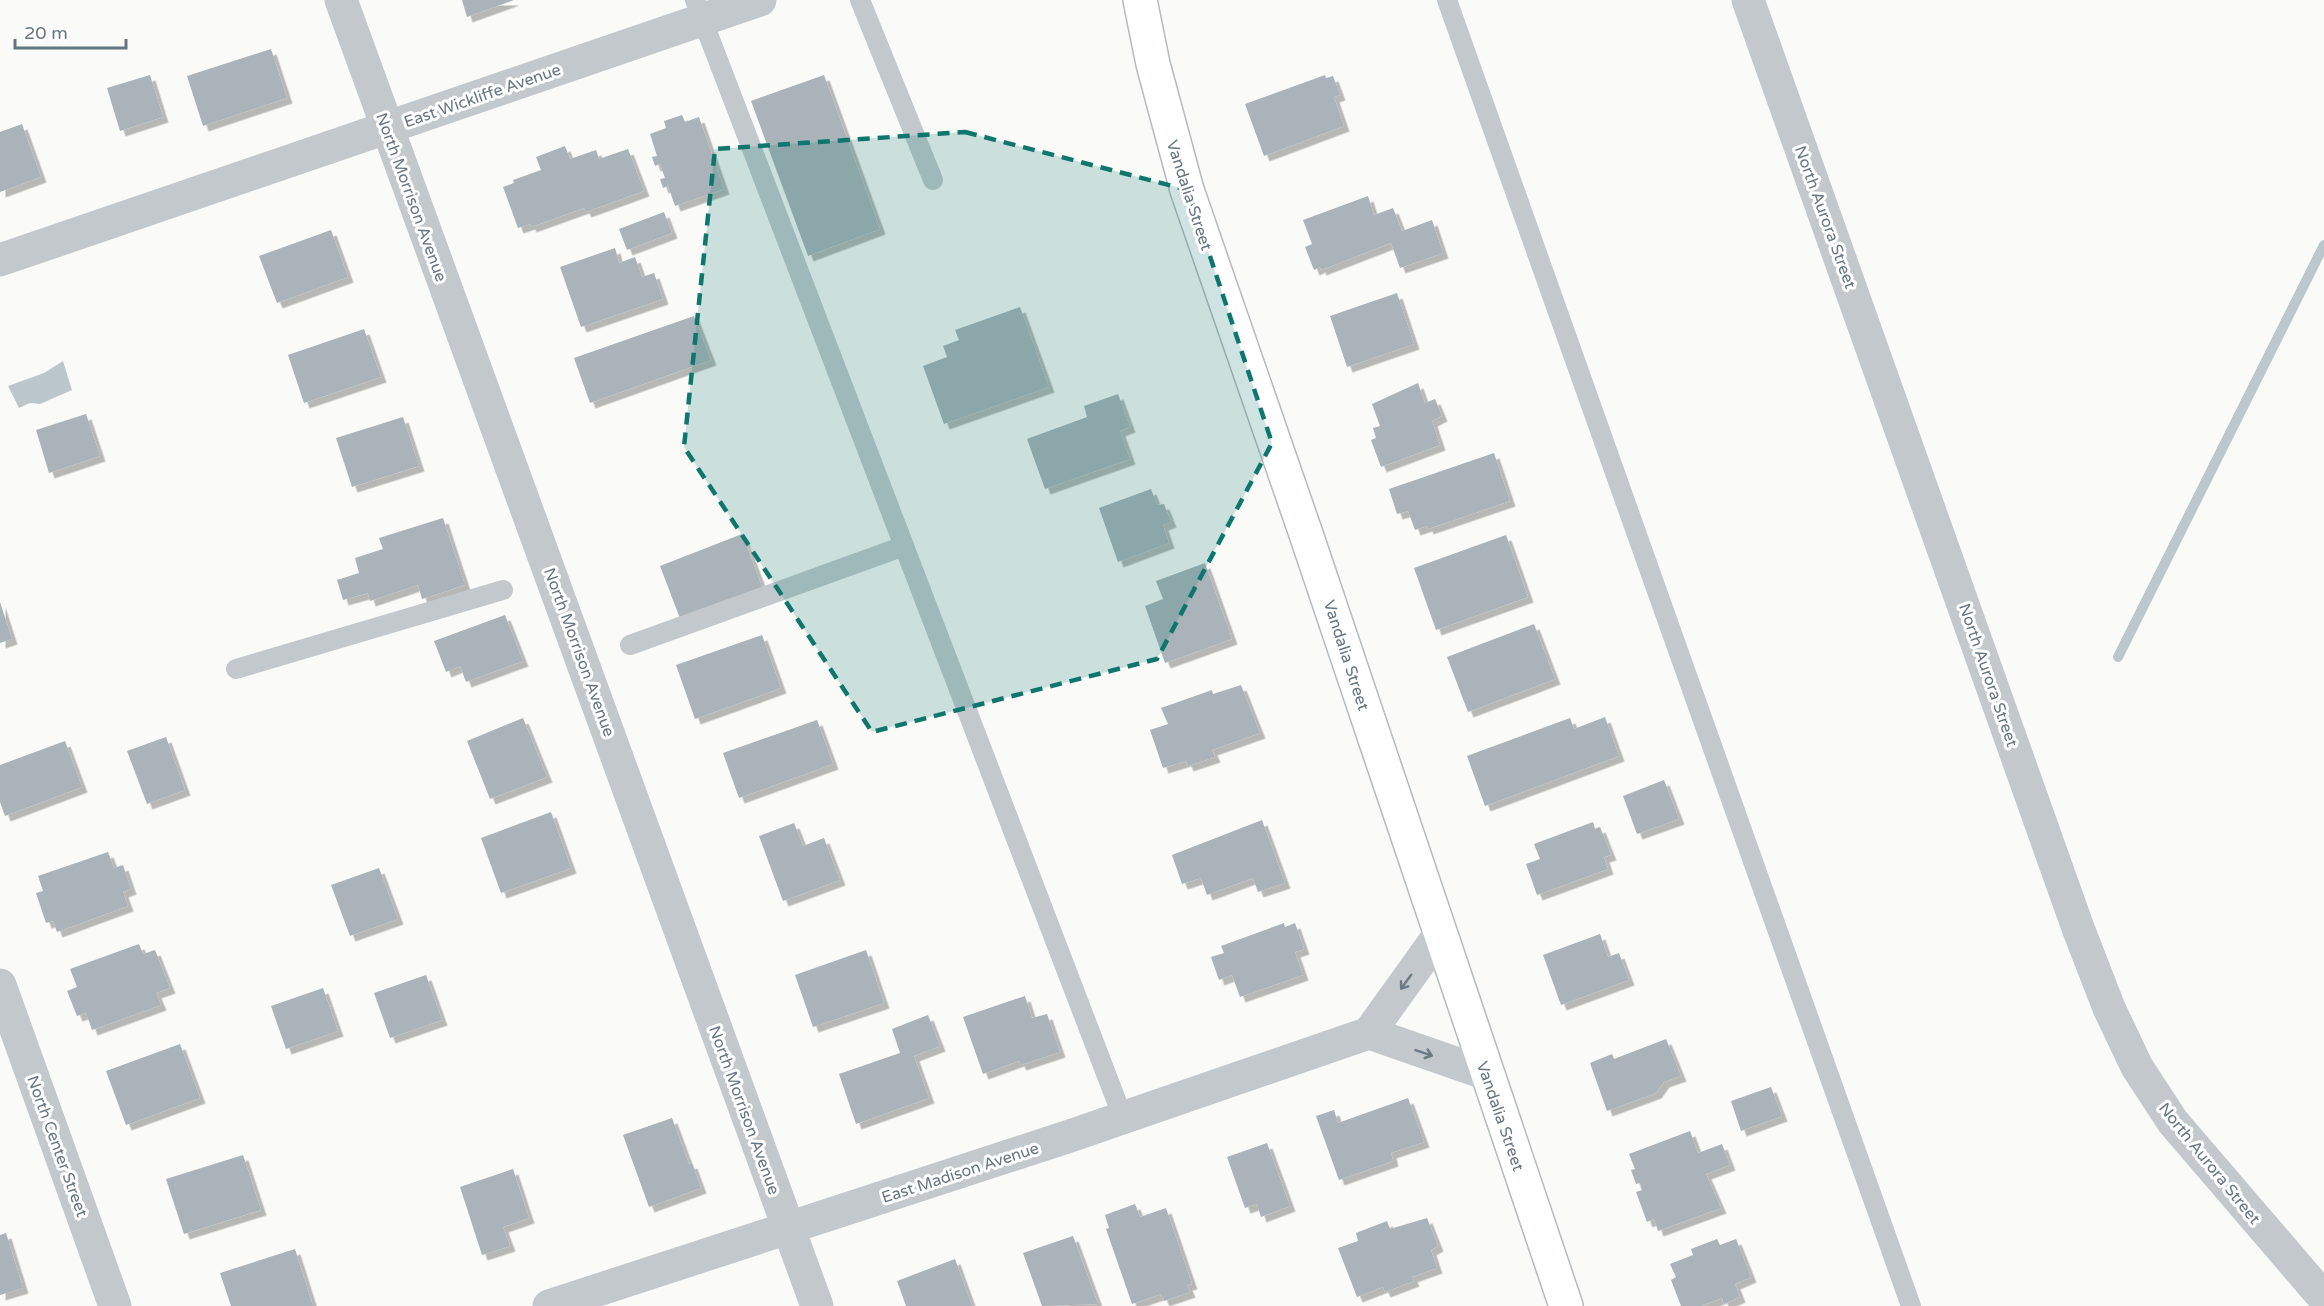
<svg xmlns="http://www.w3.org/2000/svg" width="2324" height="1306" viewBox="0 0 2324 1306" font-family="'Varela Round',sans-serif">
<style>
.water{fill:#bbc7cb}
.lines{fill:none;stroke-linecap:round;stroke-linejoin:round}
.stream{stroke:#bbc7cb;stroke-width:10}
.building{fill:#aab3b9;filter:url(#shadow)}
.primary-casing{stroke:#b5babe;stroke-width:36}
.service{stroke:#c3c8cc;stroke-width:20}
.minor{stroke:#c3c8cc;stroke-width:33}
.primary{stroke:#fff;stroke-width:33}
.oneway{stroke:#6a7a87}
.marked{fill:#0f766e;fill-opacity:0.2;stroke:#0f766e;stroke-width:4.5;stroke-dasharray:12 8;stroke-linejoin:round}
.labels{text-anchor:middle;stroke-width:6;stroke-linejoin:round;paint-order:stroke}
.street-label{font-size:16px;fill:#657683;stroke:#fff}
</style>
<defs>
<filter id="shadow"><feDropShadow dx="5.5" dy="5.5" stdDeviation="0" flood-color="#0004"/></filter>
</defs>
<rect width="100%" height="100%" fill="#fafaf8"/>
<path class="water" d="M63,361L72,390L40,404L30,403L19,408L8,386L44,373Z"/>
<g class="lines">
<path class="stream" d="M2118,657L2324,245"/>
</g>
<g class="building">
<path d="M462,0H514L467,17Z"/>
<path d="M271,49L287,98L203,126L187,76Z"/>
<path d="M150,75L163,117L120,131L107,88Z"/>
<path d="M824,75L880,229L808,256L751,101Z"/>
<path d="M1325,75L1326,78L1333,76L1340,95L1334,97L1344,126L1264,156L1245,104Z"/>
<path d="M682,115L685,122L699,117L724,189L675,206L668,186L663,188L660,179L665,178L660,164L655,166L652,157L657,156L650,134L666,128L664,121Z"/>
<path d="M22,124L41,177L0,192V132Z"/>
<path d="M565,146L570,159L596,150L599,159L628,149L644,191L586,212L584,208L531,227L530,224L518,228L503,187L514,183L513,180L541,170L536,157Z"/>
<path d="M1368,196L1374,215L1393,208L1402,231L1432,220L1443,253L1400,268L1391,243L1321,270L1320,267L1314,270L1305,247L1312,244L1303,220Z"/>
<path d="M664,212L672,233L627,250L619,229Z"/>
<path d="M331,230L348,277L277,303L259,256Z"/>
<path d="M615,248L619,263L635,257L642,277L654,273L663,299L581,327L560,267Z"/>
<path d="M1397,293L1414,344L1347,367L1330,316Z"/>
<path d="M1020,307L1049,387L944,424L923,366L947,357L943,346L959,340L955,330Z"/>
<path d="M694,316L711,360L590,403L574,358Z"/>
<path d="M364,329L381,377L304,403L288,355Z"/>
<path d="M1418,383L1425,403L1435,399L1442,416L1432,421L1440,445L1381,467L1371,440L1376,438L1373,428L1380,426L1372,404Z"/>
<path d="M1118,394L1130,427L1120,431L1130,459L1045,489L1027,439L1087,417L1084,406Z"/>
<path d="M86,414L100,456L49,473L36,430Z"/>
<path d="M403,417L419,466L352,487L336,438Z"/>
<path d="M1494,453L1510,501L1428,529L1427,526L1415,530L1408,511L1397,514L1389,489Z"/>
<path d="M1151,489L1157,505L1164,504L1171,522L1163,525L1169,543L1118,562L1099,508Z"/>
<path d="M443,518L465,585L422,599L418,585L370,601L368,593L343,600L337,580L359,573L355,558L383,549L379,538Z"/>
<path d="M742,534L763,589L681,621L660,566Z"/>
<path d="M1506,535L1528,597L1436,630L1414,568Z"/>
<path d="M1205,563L1232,639L1165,663L1145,606L1163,599L1156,581Z"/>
<path d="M0,602L12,639L0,643Z"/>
<path d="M505,615L523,661L466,682L460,666L446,672L434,641Z"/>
<path d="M1534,624L1555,679L1468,712L1447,657Z"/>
<path d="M762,635L781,688L695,719L676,665Z"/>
<path d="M1241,685L1260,733L1212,750L1215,757L1188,766L1186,761L1163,768L1150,730L1168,724L1161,708L1212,690L1213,694Z"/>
<path d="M1605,717L1619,756L1485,806L1467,756L1570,718L1574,729Z"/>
<path d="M523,718L547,777L490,799L467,741Z"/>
<path d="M817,720L833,764L739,798L723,753Z"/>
<path d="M166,737L185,790L147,804L127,751Z"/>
<path d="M65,741L82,787L5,816L0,802V765Z"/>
<path d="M1664,780L1679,819L1637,834L1623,796Z"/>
<path d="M551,812L571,868L501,893L481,838Z"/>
<path d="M1262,820L1285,883L1258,892L1253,878L1207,895L1201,878L1182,884L1172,855Z"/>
<path d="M1593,822L1595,829L1600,827L1611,855L1604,857L1608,869L1537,895L1526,864L1540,859L1534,844Z"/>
<path d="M794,823L803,846L824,838L840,880L783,901L759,836Z"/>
<path d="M108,852L114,868L123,865L131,889L123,892L128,906L57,932L53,921L46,923L36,893L43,891L38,876Z"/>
<path d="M379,868L398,919L350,936L331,885Z"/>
<path d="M1284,923L1285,927L1295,923L1304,949L1295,952L1303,975L1240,997L1232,975L1219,980L1211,957L1224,953L1221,946Z"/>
<path d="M1600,934L1608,957L1619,953L1629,980L1561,1005L1543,955Z"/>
<path d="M139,944L143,954L155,950L170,988L156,993L161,1005L92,1030L86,1013L77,1016L67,991L77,987L70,969Z"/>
<path d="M866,950L884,1003L813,1027L795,975Z"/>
<path d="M426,975L442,1020L390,1038L374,993Z"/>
<path d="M323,988L338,1031L286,1049L271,1006Z"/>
<path d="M1025,996L1032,1018L1047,1014L1060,1052L1021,1065L1019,1061L983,1074L963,1017Z"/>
<path d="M928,1015L940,1046L914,1056L929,1098L856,1124L839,1074L900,1053L892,1029Z"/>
<path d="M1666,1039L1681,1076L1664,1082L1656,1093L1607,1111L1590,1063L1612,1054L1614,1059Z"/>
<path d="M180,1044L200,1098L126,1125L106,1071Z"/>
<path d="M1771,1087L1782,1116L1741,1131L1731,1101Z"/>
<path d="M1408,1098L1424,1142L1391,1153L1393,1161L1339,1180L1316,1116L1334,1110L1338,1123Z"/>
<path d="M672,1118L689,1164L692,1163L701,1188L649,1207L623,1135Z"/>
<path d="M1690,1131L1698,1153L1722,1144L1730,1165L1706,1174L1721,1208L1658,1231L1654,1219L1647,1222L1636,1192L1642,1190L1640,1183L1636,1184L1631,1170L1635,1169L1629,1154Z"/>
<path d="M1267,1143L1290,1206L1261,1217L1257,1204L1245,1208L1227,1157Z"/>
<path d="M243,1155L261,1210L184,1234L166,1179Z"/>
<path d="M513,1169L529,1218L503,1227L510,1246L482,1255L460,1187Z"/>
<path d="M1135,1204L1140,1217L1166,1208L1192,1284L1187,1285L1190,1292L1164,1301L1161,1294L1132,1304L1106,1229L1109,1228L1105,1215Z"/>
<path d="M1427,1218L1438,1246L1431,1250L1437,1268L1412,1277L1414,1281L1385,1292L1383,1287L1357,1297L1338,1248L1358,1241L1356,1233L1387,1221L1390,1229Z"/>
<path d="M6,1233L23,1288L0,1295V1235Z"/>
<path d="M1073,1236L1098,1304L1042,1306L1023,1253Z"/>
<path d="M1717,1239L1720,1245L1736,1239L1751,1277L1735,1284L1740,1297L1724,1304L1722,1298L1701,1306H1681L1671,1280L1676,1277L1670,1264L1693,1255L1691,1249Z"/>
<path d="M295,1249L313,1306H231L220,1273Z"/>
<path d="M955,1259L972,1306H906L897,1281Z"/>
</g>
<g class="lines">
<g class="primary-casing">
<path id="primary" d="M1140,0L1153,64L1187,190L1306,534L1566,1306"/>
</g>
<g class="service">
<path d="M695,0L1123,1118"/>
<path d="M860,0L933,180"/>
<path d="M1447,0L1911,1306"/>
<path d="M630,645L904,546"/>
<path d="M236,669L503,590"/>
</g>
<g class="minor">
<path d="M341,0L817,1306"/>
<path d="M1748,0L2078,928L2109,1008L2137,1067L2173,1122L2324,1298"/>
<path d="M0,260L760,0"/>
<path d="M0,985L115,1306"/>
<path d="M1369,1033L1487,1074"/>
<path d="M1369,1033L1440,934"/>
<path d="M549,1306L1070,1136L1369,1033"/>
</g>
<use href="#primary" class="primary"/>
</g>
<defs><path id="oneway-shaft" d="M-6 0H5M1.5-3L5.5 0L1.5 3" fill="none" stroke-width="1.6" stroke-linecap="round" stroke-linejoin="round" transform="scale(1.5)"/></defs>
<g class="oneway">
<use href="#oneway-shaft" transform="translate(1406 982) rotate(126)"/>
<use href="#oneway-shaft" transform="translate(1424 1053) rotate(19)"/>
</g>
<path class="marked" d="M965,132L1188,190L1272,443L1157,659L872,732L684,447L715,149Z"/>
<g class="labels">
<g class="street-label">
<text transform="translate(482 95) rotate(-19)" y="6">East Wickliffe Avenue</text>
<text transform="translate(1190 195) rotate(72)" y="6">Vandalia Street</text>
<text transform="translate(412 197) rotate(70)" y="6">North Morrison Avenue</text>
<text transform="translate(1826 217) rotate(70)" y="6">North Aurora Street</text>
<text transform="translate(580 652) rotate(70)" y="6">North Morrison Avenue</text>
<text transform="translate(1347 655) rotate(72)" y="6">Vandalia Street</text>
<text transform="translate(1989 675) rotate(71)" y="6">North Aurora Street</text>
<text transform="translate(745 1110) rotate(70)" y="6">North Morrison Avenue</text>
<text transform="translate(1501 1116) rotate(71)" y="6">Vandalia Street</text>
<text transform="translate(58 1146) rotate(70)" y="6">North Center Street</text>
<text transform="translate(2210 1163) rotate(51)" y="6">North Aurora Street</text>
<text transform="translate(960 1172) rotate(-18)" y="6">East Madison Avenue</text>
</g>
</g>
<path d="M15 39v9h111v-9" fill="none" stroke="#657683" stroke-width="3"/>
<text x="24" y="39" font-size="18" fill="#657683" stroke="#ffffff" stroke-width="4.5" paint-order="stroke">20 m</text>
</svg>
